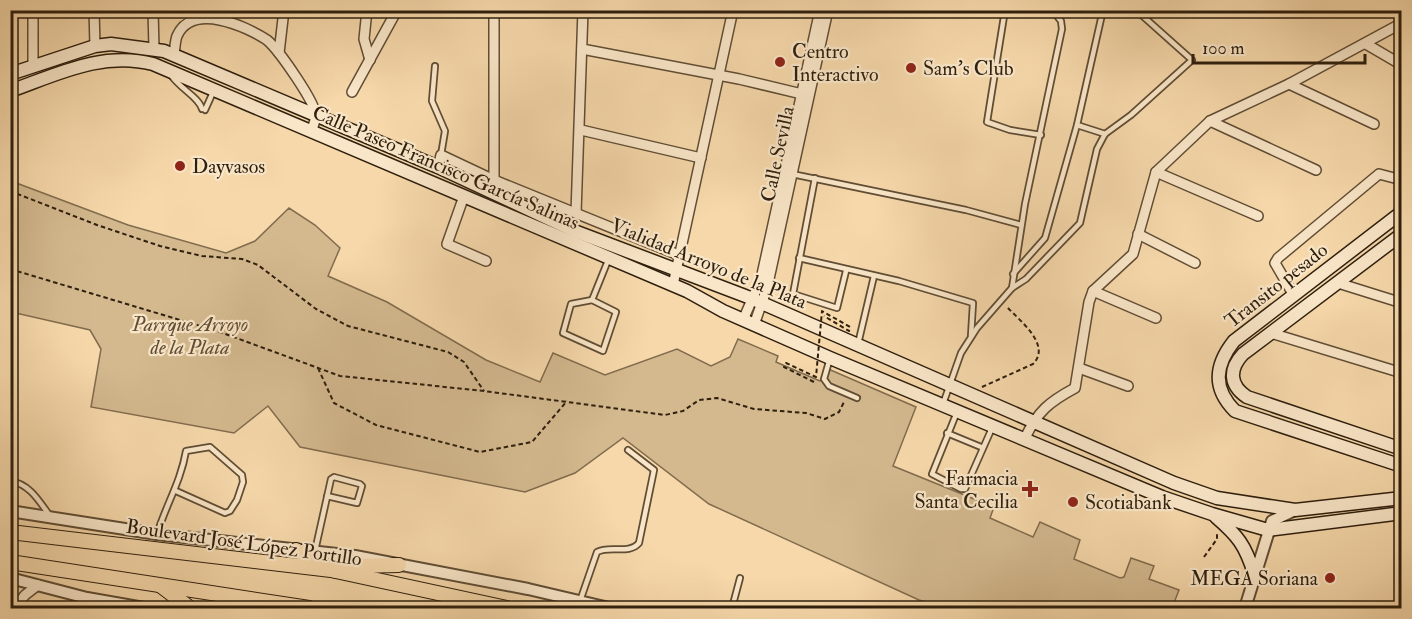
<svg xmlns="http://www.w3.org/2000/svg" width="1412" height="619" viewBox="0 0 1412 619" font-family="'IM FELL Double Pica',serif">
<style>
.green{fill:#d4b98f;stroke:#816c4e;stroke-width:1.5}
.lines{fill:none;stroke-linecap:round;stroke-linejoin:round}
.service-casing{stroke:#604d35;stroke-width:8}
.minor-casing{stroke:#604d35;stroke-width:12}
.tertiary-casing{stroke:#604d35;stroke-width:14}
.secondary-casing{stroke:#2e1f0e;stroke-width:15}
.primary-casing{stroke:#2e1f0e;stroke-width:16}
.path{stroke:#2e1f0e;stroke-width:2;stroke-dasharray:4.5 3;stroke-linecap:butt}
.service{stroke:#f9e6c8;stroke-width:4.5}
.minor{stroke:#f9e6c8;stroke-width:9}
.tertiary{stroke:#f9e6c8;stroke-width:10}
.secondary{stroke:#f9e6c8;stroke-width:12}
.primary{stroke:#f6d8aa;stroke-width:14}
.path-bridge{stroke:#2e1f0e;stroke-width:2;stroke-dasharray:4.5 3;stroke-linecap:butt}
.poi-dot{fill:#8f2418;stroke:#f9e6c8;stroke-width:2}
.labels{text-anchor:middle;stroke-width:4.5;stroke-linejoin:round;paint-order:stroke}
.poi-label{font-size:20px;fill:#2e1f0e;stroke:#f9e6c8;text-anchor:start}
.street-label{font-size:20px;fill:#2e1f0e;stroke:#f9e6c8}
.park-label{font-size:20px;font-style:italic;fill:#604d35;stroke:#f9e6c8}
</style>
<rect width="100%" height="100%" fill="#f6d8aa"/>
<filter id="stains"><feTurbulence type="fractalNoise" baseFrequency=".00333" numOctaves="4"/><feColorMatrix values="0 0 0 0 .2 0 0 0 0 .09 0 0 0 0 .02 0 0 0 .5 -.17"/></filter>
<radialGradient id="worn" r=".72"><stop offset=".6" stop-color="#630" stop-opacity="0"/><stop offset="1" stop-color="#630" stop-opacity=".3"/></radialGradient>
<path class="green" d="M11,181L128,225L226,253L255,241L289,208L315,225L340,248L328,276L387,302L486,360L540,382L553,353L605,375L677,349L711,366L730,357L738,339L778,356L776,362L820,381L826,368L916,407L893,466L994,507L990,518L1033,537L1040,522L1080,540L1074,559L1120,578L1124,577L1131,558L1154,566L1149,579L1179,590L1172,608H945L919,600L709,504L623,438L575,473L525,492L300,447L268,406L234,433L91,407L101,349L90,330L11,312Z"/>
<g class="lines">
<g class="service-casing">
<g id="service">
<path d="M1005,10L987,122L1010,130L1041,135"/>
<path d="M435,66L432,101L445,131L441,155"/>
<path d="M171,75C179,88 199,97 202,109"/>
<path d="M205,110L214,90"/>
<path d="M1077,125L1105,134"/>
<path d="M792,174L966,210L1021,225"/>
<path d="M815,178L793,294L837,308L846,271"/>
<path d="M799,258L899,281L973,303L971,336"/>
<path d="M1013,274L1045,238L1077,125L1103,10"/>
<path d="M1012,288L1025,204L1062,29L1061,21L1052,10"/>
<path d="M592,300L616,312L603,351L563,333L571,304Z"/>
<path d="M592,300L609,258"/>
<path d="M858,344L874,276"/>
<path d="M830,358L824,379L829,386L857,398"/>
<path d="M943,404L961,353L977,328L1012,288L1026,279L1080,223L1097,149L1105,134L1131,115L1192,60L1136,10"/>
<path d="M957,412L932,474L961,489H965L992,428"/>
<path d="M947,433L981,447"/>
<path d="M10,481C30,484 39,501 50,516"/>
<path d="M157,534C166,505 181,481 186,451L210,447L242,475L243,482L237,500L230,511L225,513L176,491"/>
<path d="M315,551L331,479L334,477L360,484L362,486L357,503L327,496"/>
<path d="M580,601L597,552C610,545 629,555 639,543L654,470L628,450"/>
<path d="M732,608L740,578"/>
</g>
</g>
<g class="minor-casing">
<g id="minor">
<path d="M94,10L95,46"/>
<path d="M153,10L154,49"/>
<path d="M367,10L364,39L370,60"/>
<path d="M1366,44L1402,65"/>
<path d="M582,49L739,79L806,95"/>
<path d="M279,53L284,10"/>
<path d="M174,54C175,49 175,41 177,36C192,2 246,26 267,40C278,49 317,104 316,117C315,121 313,126 312,130"/>
<path d="M33,66V10"/>
<path d="M1289,84L1374,124"/>
<path d="M352,92L397,10"/>
<path d="M1210,121L1316,170"/>
<path d="M581,130L701,158"/>
<path d="M438,167L441,155L494,180L681,256"/>
<path d="M1156,172L1258,216"/>
<path d="M494,180V10"/>
<path d="M464,196L447,244L486,261"/>
<path d="M576,213L583,10"/>
<path d="M1138,234L1195,263"/>
<path d="M1338,283L1402,303"/>
<path d="M673,285L733,10"/>
<path d="M1093,291L1156,318"/>
<path d="M1293,294L1275,263L1278,258L1379,174L1402,180"/>
<path d="M743,320L761,279L820,10"/>
<path d="M754,325L767,288L828,10"/>
<path d="M1271,333L1402,373"/>
<path d="M1079,368L1128,386"/>
<path d="M1025,438C1038,411 1049,402 1075,388L1089,302L1093,291L1133,254L1156,172L1210,121L1289,84L1402,23"/>
<path d="M17,605L25,595L38,585"/>
</g>
</g>
<g class="tertiary-casing">
<g id="tertiary">
<path d="M10,511L157,534L355,556L528,589L609,608"/>
<path d="M10,578L87,598L144,608"/>
<path d="M1245,608L1272,521L1295,510"/>
</g>
</g>
<g class="secondary-casing">
<g id="secondary">
<path d="M10,74L95,46L111,44L164,51L438,167L577,232L748,297L1174,483L1217,498L1295,510L1402,498"/>
<path d="M10,91C58,74 102,51 153,64L687,291L723,311L830,358L1162,497L1212,514L1268,530L1402,513"/>
<path d="M1402,212L1234,341C1215,365 1212,388 1235,411L1402,466"/>
<path d="M1402,234L1243,354C1229,369 1229,385 1247,397L1402,449"/>
<path d="M1216,517C1238,536 1245,545 1254,573"/>
</g>
</g>
<g class="primary-casing">
<g id="primary">
<path d="M10,532L331,570L507,608"/>
<path d="M296,550L326,567"/>
<path d="M10,562L309,608"/>
<path d="M336,571L353,566L399,565"/>
<path d="M161,586L190,608"/>
</g>
</g>
<g class="path">
<path d="M10,191L97,225L160,246L202,256L242,259L258,265L316,309L348,326L448,352L464,362L484,391"/>
<path d="M10,269L220,332L340,376L484,391L665,415L683,411L699,400L717,398L754,409L806,413L825,419L839,412L844,402"/>
<path d="M318,368L334,403L376,425L480,452L532,442L567,401"/>
<path d="M982,387L1033,364C1052,345 1019,320 1007,307"/>
<path d="M1204,557L1217,539V534"/>
</g>
<use href="#service" class="service"/>
<use href="#minor" class="minor"/>
<use href="#tertiary" class="tertiary"/>
<use href="#secondary" class="secondary"/>
<use href="#primary" class="primary"/>
<path class="path-bridge" d="M814,382L784,367L786,363L816,377L822,311L850,327L849,331L824,316"/>
</g>
<g class="poi-dot">
<circle cx="780" cy="62" r="6"/>
<circle cx="911" cy="68" r="6"/>
<circle cx="180" cy="166" r="6"/>
<path d="M1027 480h6v6h6v6h-6v6h-6v-6h-6v-6h6z"/>
<circle cx="1073" cy="502" r="6"/>
<circle cx="1330" cy="578" r="6"/>
</g>
<g class="labels">
<g class="poi-label">
<text x="792" y="58">Centro<tspan x="792" dy="23">Interactivo</tspan></text>
<text x="923" y="75">Sam's Club</text>
<text x="192" y="173">Dayvasos</text>
<text x="1018" y="485" text-anchor="end">Farmacia<tspan x="1018" dy="23">Santa Cecilia</tspan></text>
<text x="1085" y="509">Scotiabank</text>
<text x="1318" y="585" text-anchor="end">MEGA Soriana</text>
</g>
<g class="street-label">
<text transform="translate(777 154) rotate(-78)" y="7">Calle Sevilla</text>
<text transform="translate(446 167) rotate(23)" y="7">Calle Paseo Francisco García Salinas</text>
<text transform="translate(709 263) rotate(22)" y="7">Vialidad Arroyo de la Plata</text>
<text transform="translate(1276 285) rotate(-38)" y="7">Transito pesado</text>
<text transform="translate(244 542) rotate(8)" y="7">Boulevard José López Portillo</text>
</g>
<g class="park-label">
<text x="190" y="331">Parrque Arroyo<tspan x="190" dy="23">de la Plata</tspan></text>
</g>
</g>
<rect width="1412" height="619" fill="none" stroke="#f6d8aa" stroke-width="36"/>
<rect x="12" y="12" width="1388" height="595" fill="none" stroke="#2e1f0e" stroke-width="3"/>
<rect x="18" y="18" width="1376" height="583" fill="none" stroke="#2e1f0e" stroke-width="1.5"/>
<path d="M1193 54v9h172v-9" fill="none" stroke="#2e1f0e" stroke-width="3"/>
<text x="1202" y="54" font-size="18" fill="#2e1f0e" stroke="#f9e6c8" stroke-width="4.5" paint-order="stroke">100 m</text>
<rect width="100%" height="100%" filter="url(#stains)"/>
<rect width="100%" height="100%" fill="url(#worn)"/>
</svg>
